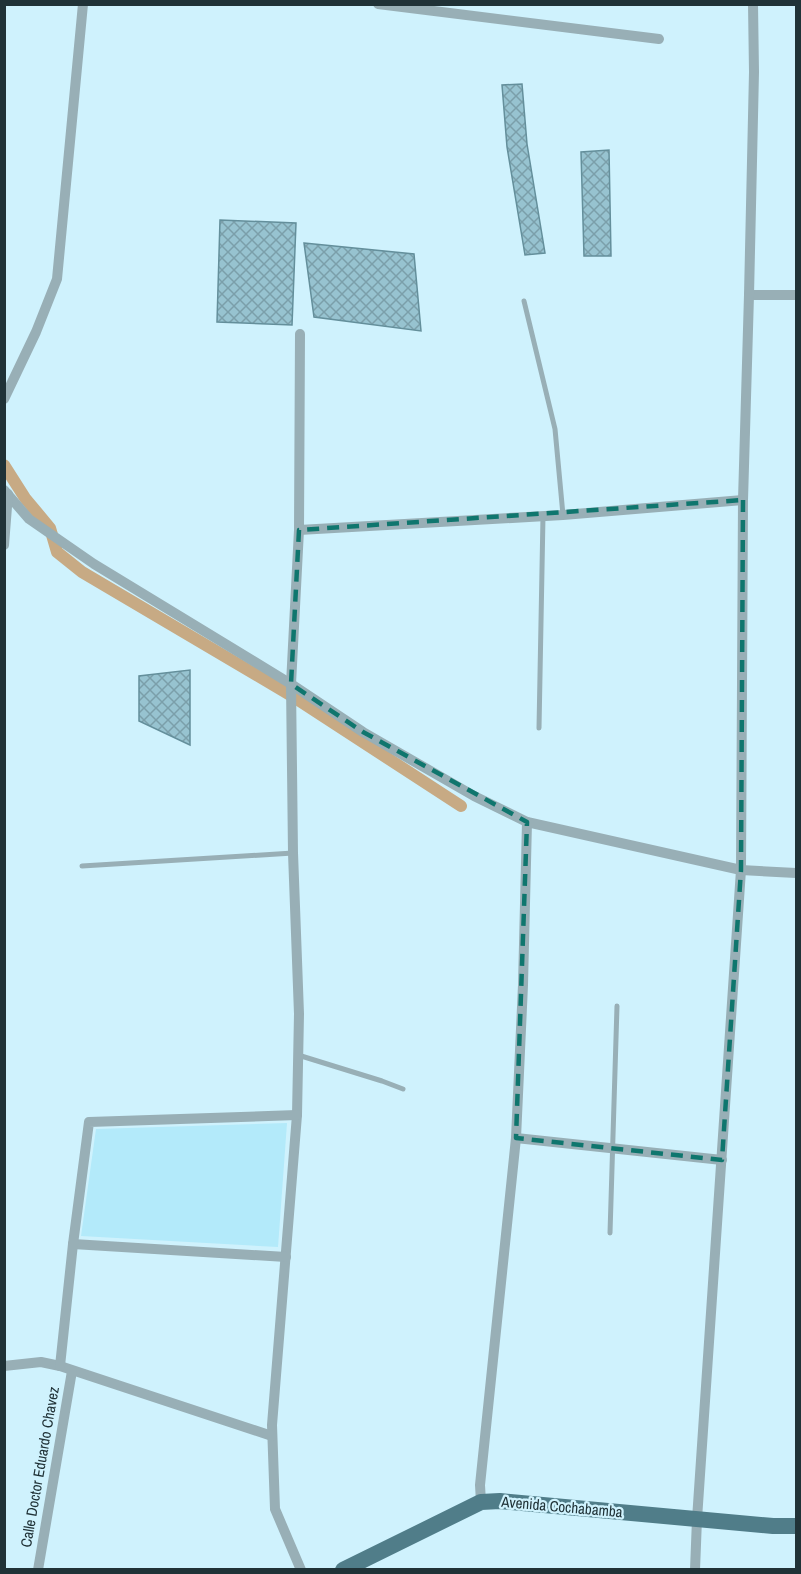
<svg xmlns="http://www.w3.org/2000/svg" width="801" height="1574" viewBox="0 0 801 1574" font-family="'Archivo Narrow',sans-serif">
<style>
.built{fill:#b3eafa}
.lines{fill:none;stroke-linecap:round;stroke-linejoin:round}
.canal{stroke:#c7aa84;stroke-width:12}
.building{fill:url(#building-cross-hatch);stroke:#648f9b;stroke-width:1.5}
.lane{stroke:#98afb6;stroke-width:5}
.street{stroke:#98afb6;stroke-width:10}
.primary{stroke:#507d89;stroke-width:16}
.marked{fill:none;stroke:#0f766e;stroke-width:4.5;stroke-dasharray:12 8;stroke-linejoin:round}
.labels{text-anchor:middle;stroke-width:4.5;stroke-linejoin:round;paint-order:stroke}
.street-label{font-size:15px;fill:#203237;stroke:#cff2fd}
</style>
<defs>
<pattern id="building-cross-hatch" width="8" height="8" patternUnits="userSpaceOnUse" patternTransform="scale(1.5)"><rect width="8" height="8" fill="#97c3d0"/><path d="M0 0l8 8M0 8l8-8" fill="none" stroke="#7b9faa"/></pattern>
</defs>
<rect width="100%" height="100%" fill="#cff2fd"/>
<path class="built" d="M287,1123L278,1247L81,1236L96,1129Z"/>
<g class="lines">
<path class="canal" d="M4,465L25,498L50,528L57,552L82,572L292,696L461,806"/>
</g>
<g class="building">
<path d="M522,84L527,144L545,253L525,255L507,147L502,85Z"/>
<path d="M609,150L611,256H584L581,152Z"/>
<path d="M220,220L296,223L292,325L217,322Z"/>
<path d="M304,243L414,254L421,331L314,317Z"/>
<path d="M190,670V745L139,721V676Z"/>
</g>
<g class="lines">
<g class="lane">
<path d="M524,301L555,429L563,515"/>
<path d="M539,728L543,516"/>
<path d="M82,866L293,853"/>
<path d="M298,1055L382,1081L403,1089"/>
<path d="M610,1233L617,1006"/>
</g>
<g class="street">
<path d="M378,4L659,39"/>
<path d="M749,295H796"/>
<path d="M300,334L299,530L291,684L293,853L299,1014L297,1115L272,1425L275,1509L301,1570"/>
<path d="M4,399L36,332L57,279L83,4"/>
<path d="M4,490L29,519L94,564L291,684L363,732L474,796L527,822L741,870L796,873"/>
<path d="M299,530L563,515L743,500"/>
<path d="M4,545L8,494"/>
<path d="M516,1138L722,1160"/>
<path d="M73,1244L286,1257"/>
<path d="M4,1366L41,1362L60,1366L272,1436"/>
<path d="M60,1366L73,1244L89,1122L297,1115"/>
<path d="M481,1502L480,1485L516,1138L523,985L527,822"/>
<path d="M38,1570L72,1371"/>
<path d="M695,1570L697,1519L741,870L743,500L749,295L754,72L753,4"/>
</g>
<path class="primary" d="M343,1570L481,1502L500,1501L773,1526H796"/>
</g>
<path class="marked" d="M743,500L741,870L722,1160L516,1138L527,822L363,732L291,684L299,530Z"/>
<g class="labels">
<g class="street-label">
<text transform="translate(40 1467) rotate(-80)" y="5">Calle Doctor Eduardo Chavez</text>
<text transform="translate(562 1507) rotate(5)" y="5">Avenida Cochabamba</text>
</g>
</g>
<rect width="801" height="1574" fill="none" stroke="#203237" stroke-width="12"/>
</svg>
